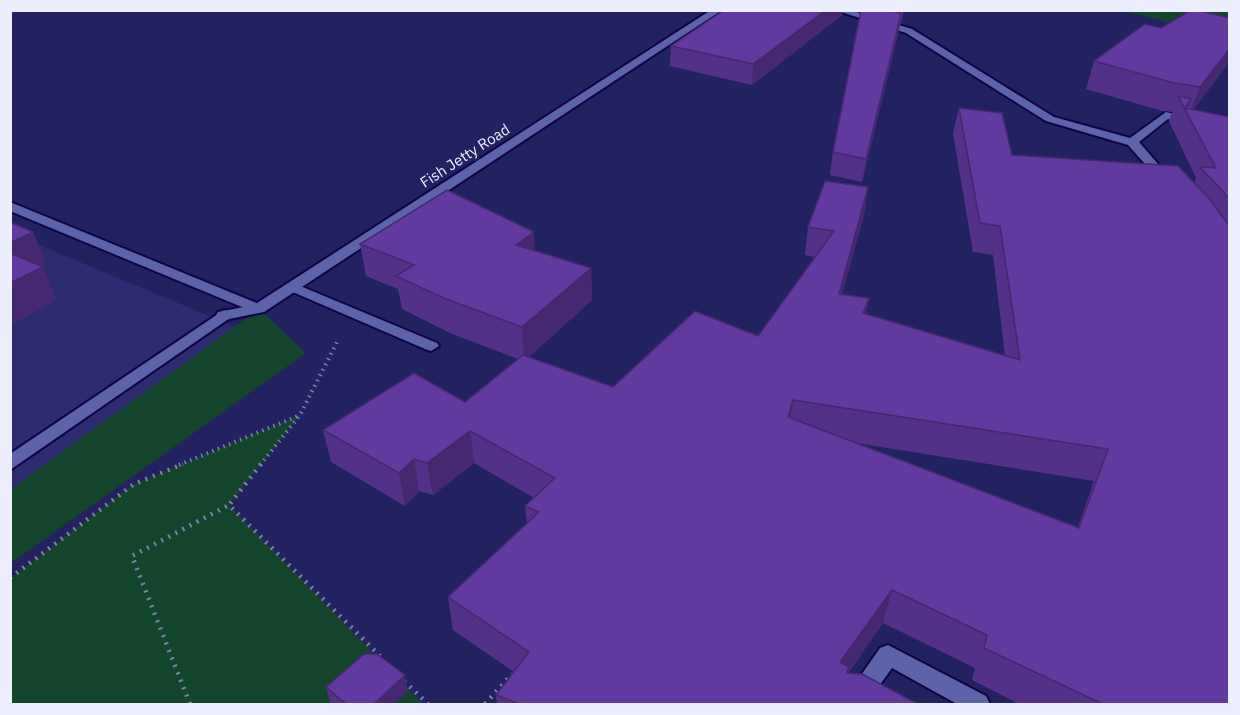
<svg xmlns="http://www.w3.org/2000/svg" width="1240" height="715" viewBox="0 0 1240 715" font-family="'IBM Plex Sans',sans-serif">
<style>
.built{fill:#2c2b70}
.green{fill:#13452d}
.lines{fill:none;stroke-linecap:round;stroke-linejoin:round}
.service-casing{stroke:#0f0444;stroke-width:4}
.minor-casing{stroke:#0f0444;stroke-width:4}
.tertiary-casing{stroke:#0f0444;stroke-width:4}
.path-far1{stroke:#7f7fa9;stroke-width:4;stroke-dasharray:1.5 4.5;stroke-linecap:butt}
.path{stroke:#7f7fa9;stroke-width:4.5;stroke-dasharray:2 6;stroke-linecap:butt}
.service{fill:#5d63a9;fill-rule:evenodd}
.minor{fill:#5d63a9;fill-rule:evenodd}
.tertiary{fill:#5d63a9;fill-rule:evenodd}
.wall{fill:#543189;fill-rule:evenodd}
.shaded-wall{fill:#45286f}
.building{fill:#62399f;stroke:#45286f;stroke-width:1.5;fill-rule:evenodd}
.labels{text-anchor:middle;stroke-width:4.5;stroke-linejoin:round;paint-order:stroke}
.far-street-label{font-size:15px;fill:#eceefe;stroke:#232261}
</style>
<rect width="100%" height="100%" fill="#232261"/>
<path class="built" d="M10,233L250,333L10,553Z"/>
<g class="green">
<path d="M1123,11H1229V37Z"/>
<path d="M259,309L306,353L11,563V489Z"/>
<path d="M300,415L229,505L423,704H11V578L134,484Z"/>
</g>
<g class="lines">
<g class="service-casing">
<path id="service" d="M224,310L232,315L230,318L10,470V454Z"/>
</g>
<g class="minor-casing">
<g id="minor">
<path d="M835,10H850L912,29L1054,117L1130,138L1166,112L1230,127V134L1168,119L1139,142L1171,179L1169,182H1161L1128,145L1046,121L906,33Z"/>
<path d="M10,202L264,306L267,309L264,312H254L10,211Z"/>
<path d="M293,283L437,343L439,346L431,351L425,349L288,290L286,287L288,284Z"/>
<path d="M888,645L986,696L990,704H957L892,668L866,704H841L880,648Z"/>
</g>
</g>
<g class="tertiary-casing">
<path id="tertiary" d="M711,10H722L264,312L224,320L216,315L218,312L254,305Z"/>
</g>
<g class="path-far1">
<path d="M179,465L298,416"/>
<path d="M260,465L300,415L338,340"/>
</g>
<g class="path">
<path d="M261,464L229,505L380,656"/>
<path d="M10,578L134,484L183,464"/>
<path d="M404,681L428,704"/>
<path d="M190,704L132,556L229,505"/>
<path d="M485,704L512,674"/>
</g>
<use href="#service" class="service"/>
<use href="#minor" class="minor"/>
<use href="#tertiary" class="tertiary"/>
</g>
<g class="wall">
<path d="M724,10H843L842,15L752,85L670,66L671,46Z"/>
<path d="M861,10H904L862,182L830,175L833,152Z"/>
<path d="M1230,18V61L1193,110L1230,117V705H1021L972,680L975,668L883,623L848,673L920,705H497L496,695L514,672L453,630L448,597L527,524L525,506L534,498L474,463L433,495L419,491L405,506L331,462L323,430L465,402L518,359L450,333L402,309L398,289L366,276L360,244L535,251L591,268L592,300L529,357L613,387L758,336L815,257L805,255L808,227L868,187L864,215L842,294L869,298L866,314L1005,356L993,255L973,252L953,133L959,108L1012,155L1194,183L1196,178L1169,121L1172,112L1163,111L1086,89L1094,61L1161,28ZM856,443L1094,481L1078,527Z"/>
<path d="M326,687L408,691L393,705H334L330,702Z"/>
</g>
<g class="shaded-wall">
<path d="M826,10H843L842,15L752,85L753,64Z"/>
<path d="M901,14L898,33L862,182L866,159Z"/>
<path d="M1230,48V61L1189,115L1200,87Z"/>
<path d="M868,187L864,215L834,324L839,294Z"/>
<path d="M33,232L47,265L43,267L57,300L10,326V243Z"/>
<path d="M534,232L536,264L516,245Z"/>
<path d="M591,268L592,300L524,361L522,327Z"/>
<path d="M869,298L864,328L863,313Z"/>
<path d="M793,400L788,432V417Z"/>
<path d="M470,431L474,463L433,495L427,463Z"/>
<path d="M414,459L419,491L405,506L399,473Z"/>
<path d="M892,590L883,623L848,672L840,662Z"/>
<path d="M405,675L408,691L393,705H373Z"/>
</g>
<g class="building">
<path d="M724,10H826L753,64L671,46Z"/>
<path d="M861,10H891L901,14L866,159L833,152Z"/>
<path d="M1191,10H1196L1230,18V48L1200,87L1174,83L1094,61L1145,24L1161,28Z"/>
<path d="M1178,96L1191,99L1185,108L1230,117V200L1221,189L1200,167L1216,168Z"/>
<path d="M959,108L1002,113L1012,155L1178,166L1208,197L1230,227V705H1105L984,648L987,635L892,590L840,662L849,667L847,673L862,674L920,705H522L496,695L529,652L448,597L539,512L525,506L555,478L470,431L427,463L414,459L399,473L323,430L414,373L465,402L523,355L613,387L695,311L758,336L834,231L808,227L825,181L868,187L839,294L869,298L863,313L1020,360L1000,226L980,223ZM793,400L1108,449L1079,528L788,417Z"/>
<path d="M447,190L534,232L516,245L591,268L522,327L446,299L396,276L414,265L360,244Z"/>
<path d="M10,222L33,232L10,243Z"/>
<path d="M10,253L43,267L10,283Z"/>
<path d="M364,654H377L405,675L373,705H347L326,687Z"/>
</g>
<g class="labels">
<g class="far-street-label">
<text transform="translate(465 156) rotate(-33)" y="5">Fish Jetty Road</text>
</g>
</g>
<rect width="1240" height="715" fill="none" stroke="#eceefe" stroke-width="24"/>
</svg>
